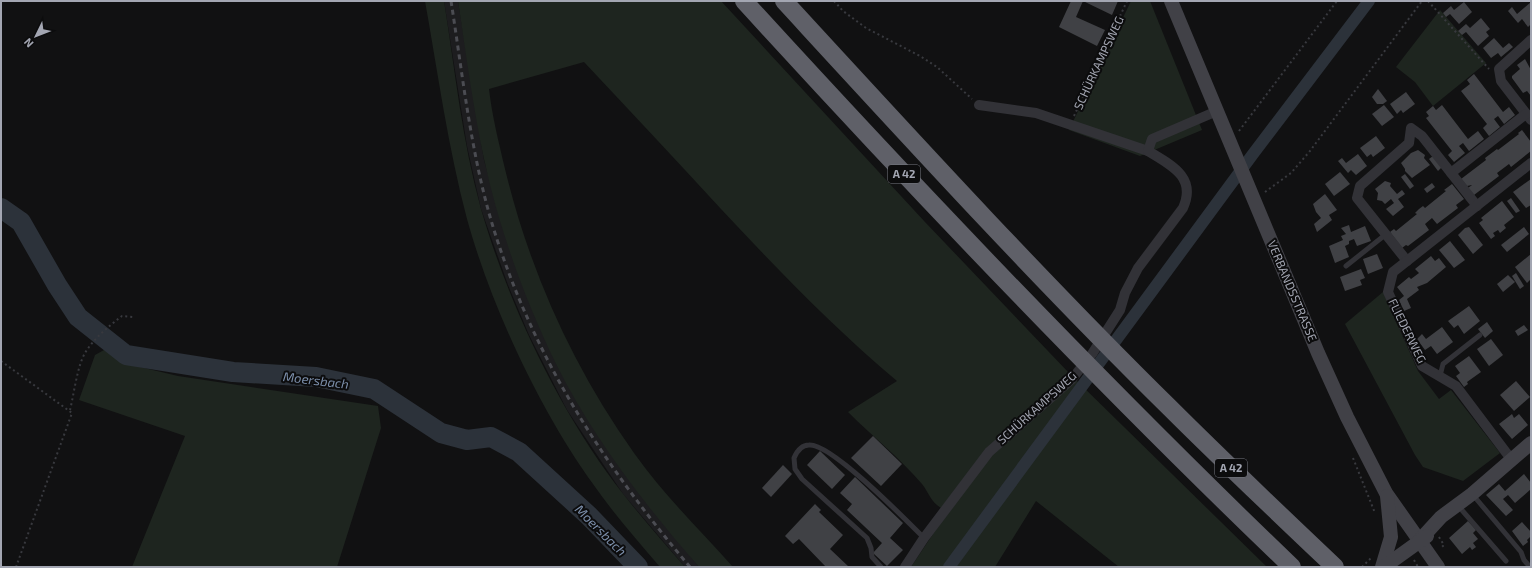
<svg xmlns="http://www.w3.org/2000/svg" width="1532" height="568" viewBox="0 0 1532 568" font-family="'Exo 2',sans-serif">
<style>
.built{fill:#1d1d1f}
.green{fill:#1e251f}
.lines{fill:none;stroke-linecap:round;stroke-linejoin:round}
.canal{stroke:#2c323a;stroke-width:12}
.river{stroke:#2c323a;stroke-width:20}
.building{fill:#404145}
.path{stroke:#38393e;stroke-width:2;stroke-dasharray:2 3;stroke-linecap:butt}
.lane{stroke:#323237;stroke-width:5}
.street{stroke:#323237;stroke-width:10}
.secondary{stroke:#414147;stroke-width:14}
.highway{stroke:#5f6068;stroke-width:18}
.rail{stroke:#4b4c52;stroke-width:3;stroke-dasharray:5 4;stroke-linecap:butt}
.labels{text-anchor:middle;stroke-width:4;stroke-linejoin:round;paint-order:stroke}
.shield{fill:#0c0c0d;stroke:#767880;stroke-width:1}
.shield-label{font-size:11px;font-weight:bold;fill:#a3a6b2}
.street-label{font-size:12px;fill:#a3a6b2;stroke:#0c0c0d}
.water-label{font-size:13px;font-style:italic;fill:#7c8fab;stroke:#0c0c0d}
</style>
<rect width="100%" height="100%" fill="#111112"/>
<path class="built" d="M444,1H458L484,160L505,234L535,316L557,365L616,462L699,567H685L623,494L567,410L529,335L508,285L481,209L467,146Z"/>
<g class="green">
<path d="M425,1H444C455,70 462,141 481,209C509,306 561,415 624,495C643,519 664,543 685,567H660C637,540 613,513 593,484C540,411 491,306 467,219C448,147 438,74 425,1Z"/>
<path d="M458,1H721L925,222L1069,373L986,449L941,508C931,502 929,493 922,484C900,458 872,436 848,412L897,381C834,328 777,269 721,209C676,160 630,111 584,62L489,89C492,116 499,143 505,169C530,272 573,367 634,453C663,494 699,529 733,567H699C645,505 593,438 556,364C525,300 499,229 484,159C473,107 466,54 458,1Z"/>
<path d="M1131,1H1150L1202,130L1140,156L1069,130Z"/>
<path d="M1440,10L1486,63L1433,106L1415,82L1396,67Z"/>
<path d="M1383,292L1418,371L1439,399L1451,390L1500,453L1463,481L1423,467L1415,455L1345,324Z"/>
<path d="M104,350L136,366L178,376L378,406L381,428L337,567H132L185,436L79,400L95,355Z"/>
<path d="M1075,379L1267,567H1119L1036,501L995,567H911L933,534L992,454Z"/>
</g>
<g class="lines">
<path class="canal" d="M949,567L1253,154L1369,1"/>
<path class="river" d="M1,208L21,222L57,285L78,317L126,355L233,372L316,377L374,389L441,433L467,440L491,437L519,452L589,516L638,567"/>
</g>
<g class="building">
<path d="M1071,1H1118L1112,15L1083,1L1076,17L1105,30L1097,46L1059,27Z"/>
<path d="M1464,2L1472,12L1459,24L1450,14L1446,17L1443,13L1451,6L1454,10Z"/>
<path d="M1531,2V24L1528,27L1522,19L1518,23L1508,11L1512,7L1517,14Z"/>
<path d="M1481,18L1490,29L1486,32L1489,36L1478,46L1466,32L1462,35L1458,31L1466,24L1470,28Z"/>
<path d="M1494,38L1503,48L1509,43L1513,47L1501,57L1498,53L1491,58L1483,48Z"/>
<path d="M1525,59L1531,70V96L1527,91L1523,93L1512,78V76L1520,69L1517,65Z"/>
<path d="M1474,74L1503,112L1509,107L1515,115L1504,124L1498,116L1494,119L1500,127L1489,136L1483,128L1487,124L1461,91L1470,84L1467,80Z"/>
<path d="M1378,89L1387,101L1383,104H1377L1372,97Z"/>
<path d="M1406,92L1415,104L1403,113L1401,110L1397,114L1390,104Z"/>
<path d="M1384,105L1394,117L1382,126L1372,114Z"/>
<path d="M1442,105L1468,139L1478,131L1484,139L1469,151L1463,143L1459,146L1465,153L1454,162L1448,155L1452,151L1426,118L1429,116L1426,112L1433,106L1436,110Z"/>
<path d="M1522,130L1531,142V151L1511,167L1509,164L1497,173L1499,176L1474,195L1468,188L1472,185L1467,186L1461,179L1486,160L1485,158L1497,149L1498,150L1519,134L1518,133Z"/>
<path d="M1376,136L1385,148L1373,157L1371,154L1367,157L1360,148Z"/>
<path d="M1418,150L1425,155L1424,158L1430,165L1412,178L1405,171V169L1401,163L1411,153Z"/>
<path d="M1358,154L1367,166L1356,175L1351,170L1348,173L1338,161L1342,158L1346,163Z"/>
<path d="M1433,156L1442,167L1438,171L1429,159Z"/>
<path d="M1340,172L1350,184L1334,196L1325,184Z"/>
<path d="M1405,174L1414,186L1410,189L1401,177Z"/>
<path d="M1531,179V205L1526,208L1513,192Z"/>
<path d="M1385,181L1391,183L1390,186L1397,194L1402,190L1405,194L1398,199L1404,207L1393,216L1386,209L1394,203L1391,199L1385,204L1382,201L1377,200L1378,193L1375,189Z"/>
<path d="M1432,183L1435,187L1427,193L1424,189Z"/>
<path d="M1452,184L1464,199L1456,205L1458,208L1437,224L1432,218L1425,224L1429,230L1408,246L1406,245L1402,248L1390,232L1394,229L1396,231L1417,214L1415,213L1419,209L1423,206L1425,208L1446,191L1444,190Z"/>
<path d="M1325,194L1337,210L1329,215L1332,220L1317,232L1314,224L1321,218L1316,212L1313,204Z"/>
<path d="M1511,198L1520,211L1516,213L1507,201Z"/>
<path d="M1502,201L1514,217L1504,225L1506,228L1500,233L1498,230L1493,233L1495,236L1491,239L1479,223L1483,220L1481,218Z"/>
<path d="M1349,225L1351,232L1365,226L1371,241L1357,246L1354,239L1349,241V244L1345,246L1349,257L1335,263L1329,246L1343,240L1341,236L1346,234L1341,228Z"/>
<path d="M1469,227L1483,245L1473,254L1458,235L1465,228Z"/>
<path d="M1524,227L1529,234L1507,252L1501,245Z"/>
<path d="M1450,241L1465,260L1454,268L1439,250Z"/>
<path d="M1377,254L1383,268L1368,274L1363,259Z"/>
<path d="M1531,254V279L1527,283L1515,267Z"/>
<path d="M1431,256L1435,261L1439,258L1446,267L1427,283L1417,287L1419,290L1407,299L1411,308L1404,311L1399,300L1404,296L1397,287L1409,277L1411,279L1419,273L1415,269Z"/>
<path d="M1361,269L1365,278L1360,280L1362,285L1345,291L1340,277Z"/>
<path d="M1516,273L1524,286L1520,289L1512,276Z"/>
<path d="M1508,275L1515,282L1503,292L1497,284Z"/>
<path d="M1469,306L1480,321L1464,334L1458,325L1454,328L1448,321Z"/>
<path d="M1487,322L1493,331L1485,338L1478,329Z"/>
<path d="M1524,325L1528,330L1518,336L1515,331Z"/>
<path d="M1442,327L1453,342L1437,354L1431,346L1425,350L1417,339L1422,334L1426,339Z"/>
<path d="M1491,339L1503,355L1489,366L1477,349Z"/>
<path d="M1469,356L1481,372L1467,382L1468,384L1464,387L1456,376L1460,373L1455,366Z"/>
<path d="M1516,381L1530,397L1514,411L1500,395Z"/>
<path d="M1512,414L1514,418L1519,414L1528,425L1512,439L1499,424Z"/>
<path d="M873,436L902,464L881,486L851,458Z"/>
<path d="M820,451L845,475L832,489L807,465Z"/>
<path d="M783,465L792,474L771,497L762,488Z"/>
<path d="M1524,474L1531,483V489L1515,503L1508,495L1503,499L1513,510L1506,516L1486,495L1499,484L1505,491Z"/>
<path d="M855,477L903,523L890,538L903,550L887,566L873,553L882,543L847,510L852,504L840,493Z"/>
<path d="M815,504L821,510L819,512L843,535L830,549L849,567H826L799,539L793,544L785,536Z"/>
<path d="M1468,521L1476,530L1473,533L1478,539L1473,543L1476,547L1472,550L1470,547L1462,554L1449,538Z"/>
<path d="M1522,522L1531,532V536L1527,540L1528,542L1523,546L1512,531Z"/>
</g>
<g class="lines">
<g class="path">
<path d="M834,1L843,11L866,28L920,56L937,67L972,99"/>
<path d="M1428,1L1489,69"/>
<path d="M1074,116L1127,1"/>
<path d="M1239,131L1337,1"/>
<path d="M1265,192L1291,173L1310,151L1422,1"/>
<path d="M1,361L72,413L16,567"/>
<path d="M70,410C74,394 77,367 85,353C94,338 109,326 122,316L133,317"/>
<path d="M1353,458L1375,513"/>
<path d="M1439,537L1444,545L1441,548"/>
<path d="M1414,560L1418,567"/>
<path d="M1362,567L1371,558"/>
</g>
<g class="lane">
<path d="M1346,266L1385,235"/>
<path d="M1440,376L1443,364L1480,335"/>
<path d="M1473,495L1521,552L1524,560L1530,567"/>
<path d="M1461,509L1506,561"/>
<path d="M881,567L872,557L871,548L867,538L802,479L795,469L794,458C797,451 801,445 809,445C831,443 906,520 924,538"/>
</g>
<g class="street">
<path d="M1531,40L1499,69L1501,81L1531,120"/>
<path d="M979,105L1036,113L1148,151"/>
<path d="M1451,173L1526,114"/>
<path d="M1407,261L1357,198L1360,186L1409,143L1411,128L1422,136L1477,206"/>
<path d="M1511,459L1456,386L1422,366L1388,292L1393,272L1531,163"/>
<path d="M905,567L924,538L989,452L1072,379L1092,354L1120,310L1125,293L1138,268L1183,208C1197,177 1171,165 1148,151L1152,139L1217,111"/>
</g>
<g class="secondary">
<path d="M1171,1L1318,353L1347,417L1386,493L1438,567"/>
<path d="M1419,541L1441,517L1472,494L1531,443"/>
<path d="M1382,567L1391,537L1387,496"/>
<path d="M1384,567L1427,536"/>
</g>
<g class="highway">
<path d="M744,1C921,195 1102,385 1292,567"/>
<path d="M784,1C910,138 1036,276 1169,407C1223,461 1279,514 1335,567"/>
</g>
<path class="rail" d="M451,1C463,77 471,156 494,230C535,360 603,464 690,567"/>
</g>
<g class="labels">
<g class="shield">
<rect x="888" y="165" width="32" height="18" rx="3"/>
<rect x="1215" y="459" width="32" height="18" rx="3"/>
</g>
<g class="shield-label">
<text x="904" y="178">A 42</text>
<text x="1231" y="472">A 42</text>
</g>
<g class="street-label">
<text transform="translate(1099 63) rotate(-65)" y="4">SCHÜRKAMPSWEG</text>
<text transform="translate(1292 291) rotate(67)" y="4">VERBANDSSTRASSE</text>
<text transform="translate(1407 331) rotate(64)" y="4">FLIEDERWEG</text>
<text transform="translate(1037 408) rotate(-42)" y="4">SCHÜRKAMPSWEG</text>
</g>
<g class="water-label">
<text transform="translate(316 380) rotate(7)" y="5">Moersbach</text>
<text transform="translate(601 530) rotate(45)" y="5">Moersbach</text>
</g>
</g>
<rect width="1532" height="568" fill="none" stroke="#a3a6b2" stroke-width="4"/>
<g transform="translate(36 36) rotate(227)" stroke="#0c0c0d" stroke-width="3" paint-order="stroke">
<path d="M0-3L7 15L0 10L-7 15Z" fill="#a3a6b2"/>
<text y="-6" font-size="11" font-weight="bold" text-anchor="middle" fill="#a3a6b2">N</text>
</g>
</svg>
